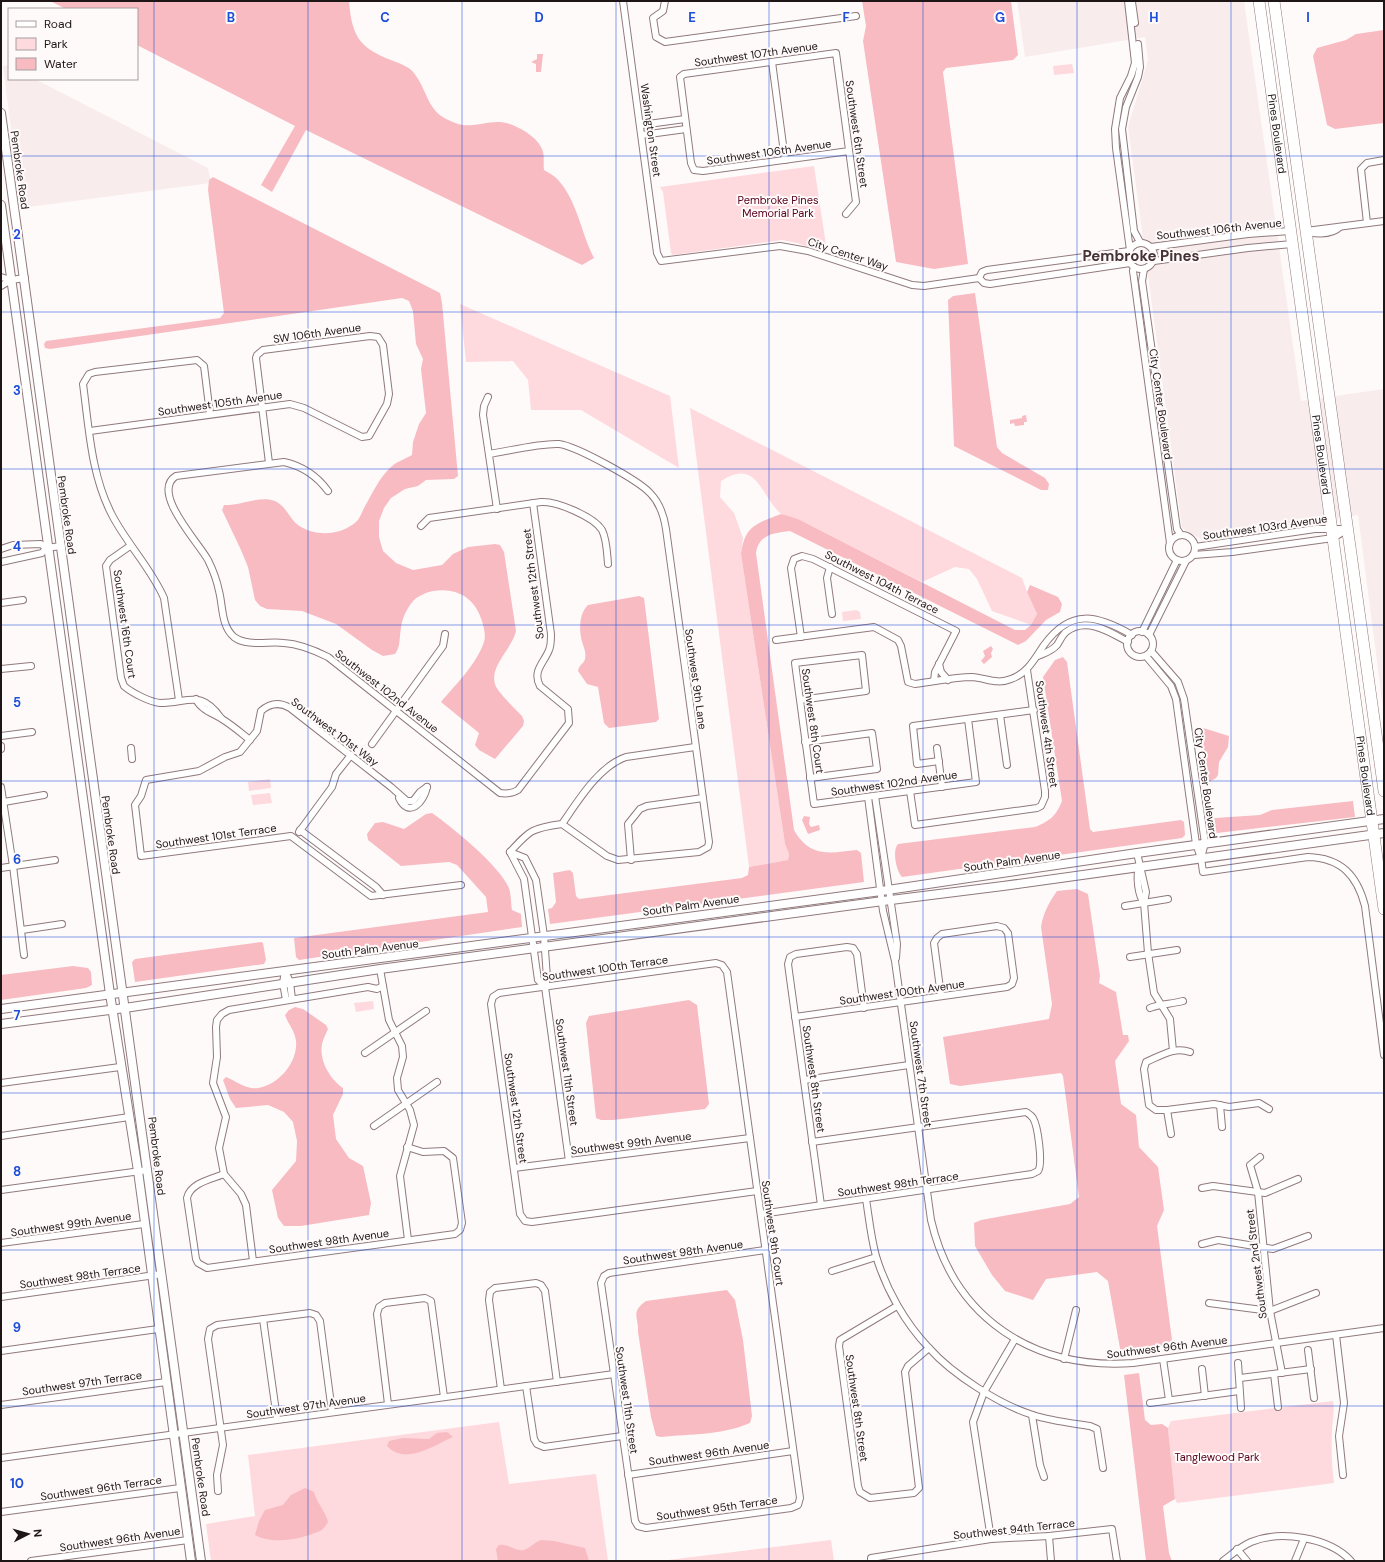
<svg xmlns="http://www.w3.org/2000/svg" width="1385" height="1562" viewBox="0 0 1385 1562" font-family="'DM Sans',sans-serif">
<style>
.built{fill:#f9eced}
.green{fill:#fed9dd}
.water{fill:#f8bbc2}
.lines{fill:none;stroke-linecap:round;stroke-linejoin:round}
.street-casing{stroke:#907a7c;stroke-width:8}
.secondary-casing{stroke:#907a7c;stroke-width:10}
.highway-casing{stroke:#907a7c;stroke-width:12}
.street{stroke:#fff;stroke-width:6}
.secondary{stroke:#fff;stroke-width:8}
.highway{stroke:#fff;stroke-width:11}
.grid{fill:none;stroke:#1d4ed8;stroke-width:1;stroke-opacity:0.55}
.labels{text-anchor:middle;stroke-width:4;stroke-linejoin:round;paint-order:stroke}
.street-label{font-size:11px;fill:#1e1516;stroke:#fffafa}
.park-label{font-size:11px;fill:#58001c;stroke:#fffafa}
.district-label{font-size:15px;font-weight:bold;fill:#453234;stroke:#fffafa}
.grid-label{font-size:13px;text-anchor:middle;font-weight:bold;fill:#1d4ed8;stroke:#fffafa;stroke-width:4;stroke-linejoin:round;paint-order:stroke}
</style>
<rect width="100%" height="100%" fill="#fffafa"/>
<g class="built">
<path d="M1017,1H1244L1301,401L1384,389V716L1358,515L1204,541L1182,528L1128,127L1148,60L1145,37L1025,57Z"/>
<path d="M9,65V79H35L208,168L211,183L21,208L3,66Z"/>
</g>
<g class="green">
<path d="M1072,64L1074,73L1054,75L1053,66Z"/>
<path d="M814,166L826,245L825,252L797,243L782,240L673,255L671,253L663,192L660,187Z"/>
<path d="M460,304L670,396L679,468L581,410H531L528,380L513,361L466,362Z"/>
<path d="M690,408L1022,578L1027,592L1037,614L1031,625L992,611L977,579L969,569L955,567L922,582L798,519C793,518 784,517 780,513C759,493 757,458 721,481L720,497L734,513L743,538L741,554L785,844L789,854L788,860L749,867Z"/>
<path d="M856,610L860,612L861,619L843,621L842,612Z"/>
<path d="M270,779L271,788L249,791L248,782Z"/>
<path d="M270,793L272,803L253,805L251,795Z"/>
<path d="M373,1001L374,1009L356,1012L354,1003Z"/>
<path d="M1333,1401C1335,1411 1332,1422 1332,1432C1331,1449 1332,1466 1334,1483L1177,1503L1175,1499L1168,1428L1171,1421Z"/>
<path d="M499,1422L509,1484L596,1474L608,1561H211L206,1524L255,1516L248,1455Z"/>
<path d="M831,1540L834,1561H660Z"/>
</g>
<g class="water">
<path d="M50,1H349C352,39 361,49 396,62C401,64 411,68 414,73C431,96 425,113 458,124C472,128 487,121 500,122C514,123 537,136 542,149C545,155 543,164 544,170C549,173 555,176 559,181C578,203 581,233 594,258L582,265L306,130L272,192L261,185L295,126L137,45V9H66Z"/>
<path d="M862,1H1011L1018,55L1013,60L946,68L943,72L968,264L934,269L896,262L863,41L866,26Z"/>
<path d="M1384,30V123L1335,129L1327,125L1313,56L1317,48L1346,40L1356,34Z"/>
<path d="M537,54H543L541,72H536V64L531,62L537,59Z"/>
<path d="M213,177L440,293L442,303L458,476L454,479L426,480L418,486L405,489L391,498L384,508L379,521V537L383,551L396,563L413,570L442,565L453,554L468,547L495,544L500,545L504,552L516,631C512,650 484,670 498,690C505,699 514,708 522,716L524,721L523,726L495,759L479,750L475,745L479,733L441,702C456,684 476,665 484,642C486,635 484,628 482,621C475,598 457,587 433,591C427,592 418,596 414,600C407,608 402,618 401,628C399,638 401,646 395,654L383,656L372,650L336,624L302,611L267,609L260,606L255,600L248,567L241,550L222,510L224,505C240,506 260,495 275,501C286,506 289,518 298,525C315,537 341,536 357,521C360,518 362,512 364,508C372,494 379,478 391,467C396,462 405,459 412,455L413,442L419,424L426,413L421,369L423,359L416,344L413,311L409,301L402,298L50,349L45,348L44,344L46,341L220,318L224,313L208,190L209,180Z"/>
<path d="M975,293L997,447L1002,453L1045,478L1049,484L1048,490H1041L954,446L948,300L953,296Z"/>
<path d="M1026,415L1027,422H1024V425L1015,426L1014,423L1010,424V420L1022,418V416Z"/>
<path d="M781,514L798,519L1015,630H1025L1031,625L1037,614L1027,592L1030,585L1058,597L1062,604L1060,612L1046,620L1026,641L1018,645L790,531C774,533 759,534 756,553L794,830C810,858 829,853 857,850L861,853L864,882L550,924L548,909L552,908L556,902L553,873L570,870L573,873L576,896L579,899L742,878L748,875L749,867L788,860L789,854L785,844L741,554C745,525 756,524 781,514Z"/>
<path d="M639,596L644,598L659,719L656,722L609,728L604,723L598,687L587,684L578,671C579,664 584,664 585,659C587,651 582,645 581,637C579,627 580,612 588,605Z"/>
<path d="M991,646L993,649L991,653L992,657L984,664L981,661L985,656L983,651Z"/>
<path d="M1063,657L1067,662L1090,829L1093,832L1181,820L1184,822L1185,835L1182,838L902,877C896,871 892,850 898,844L1035,827C1050,821 1056,816 1062,801L1043,677L1055,660Z"/>
<path d="M1200,727L1229,736L1228,747L1219,762L1218,775L1216,778L1209,782Z"/>
<path d="M1353,801L1355,817L1217,833L1213,831L1211,821L1215,818L1260,815L1272,810Z"/>
<path d="M432,813C453,828 499,865 509,888C511,894 511,903 512,910L521,914L522,927L299,960L296,957L294,938L488,912L486,897L457,865L449,862L401,866L368,840L367,834L375,823L383,822L404,829L426,814Z"/>
<path d="M804,816L810,817L809,824L811,827L819,825L820,830L808,834L802,820Z"/>
<path d="M1077,889L1088,894L1100,976L1099,983L1116,992L1123,1035H1128L1129,1041L1115,1061L1121,1104L1136,1115L1139,1147L1158,1167L1164,1210L1157,1226L1172,1340C1158,1351 1139,1353 1121,1354L1108,1281L1097,1272L1046,1279L1033,1300L1005,1291L992,1275L975,1246L974,1223L981,1220L1070,1204L1079,1197L1063,1076L1061,1073L960,1086L950,1084L943,1037L1049,1019L1052,1004L1041,927C1043,914 1049,902 1057,891Z"/>
<path d="M261,942L263,943L266,960L264,964L135,982L132,962L135,959Z"/>
<path d="M73,966L88,968L91,972L92,985L86,988L1,1000V975Z"/>
<path d="M689,1000L697,1005L709,1104L705,1109L613,1120H601L596,1118L586,1023L589,1016Z"/>
<path d="M295,1007L303,1009L326,1025L328,1029C326,1034 323,1039 322,1044C319,1061 330,1079 343,1088V1094L333,1115L336,1139L349,1158L363,1166L371,1203L369,1215L301,1226H284L278,1218L272,1190L296,1161L297,1141L293,1122L284,1112L268,1105L236,1108L230,1099L223,1080L226,1077C236,1081 247,1090 258,1088C279,1085 298,1062 296,1041C295,1031 288,1024 285,1015L289,1010Z"/>
<path d="M727,1290L735,1300L743,1340L752,1416L750,1423C723,1435 690,1434 661,1437L656,1436L651,1417L638,1332C639,1317 630,1312 646,1301Z"/>
<path d="M1139,1373L1145,1420L1151,1425L1162,1424L1168,1428L1175,1499L1163,1506L1169,1553L1172,1561H1146L1124,1375Z"/>
<path d="M447,1432L453,1437C434,1445 406,1466 387,1446L389,1441L403,1438L429,1439L437,1433Z"/>
<path d="M305,1488L314,1492C317,1504 325,1510 328,1522C326,1525 323,1530 320,1531C302,1539 273,1545 255,1535L259,1521L265,1510L283,1505L291,1495Z"/>
<path d="M541,1540L554,1541L585,1548L589,1561H498L496,1549L499,1545C508,1543 515,1552 524,1550C530,1548 535,1542 541,1540Z"/>
</g>
<g class="lines">
<g class="street-casing">
<g id="street">
<path d="M623,1L657,253L661,261L780,246L808,251L912,285L924,286L979,278"/>
<path d="M665,1L663,11L653,18L656,37L665,42L856,16"/>
<path d="M1128,1L1135,63L1131,76L1120,98L1115,129L1116,148L1130,250"/>
<path d="M1132,2L1135,23"/>
<path d="M1138,44L1140,67L1138,77L1126,107L1122,129L1134,231L1140,242"/>
<path d="M772,62L785,160"/>
<path d="M641,125L685,119"/>
<path d="M642,135L686,129"/>
<path d="M846,214L856,202L836,53L684,74L680,77L691,163L694,170L703,171L849,151"/>
<path d="M1367,223L1361,169L1367,163L1384,160"/>
<path d="M1306,231L1384,221"/>
<path d="M1308,232C1318,234 1332,235 1340,227"/>
<circle cx="1141" cy="256" r="13"/>
<path d="M1151,247L1248,234L1290,231"/>
<path d="M1154,261L1248,248L1292,244"/>
<path d="M1134,267L1133,271L1170,543"/>
<path d="M1144,269L1142,281L1177,529L1181,535"/>
<path d="M1,277L11,280"/>
<path d="M979,278L982,272L987,270L1129,251"/>
<path d="M979,278L984,283L990,284L1130,263"/>
<path d="M1,286L11,280L25,278"/>
<path d="M488,397L484,406L483,415L497,509"/>
<path d="M90,431L290,404L304,408L362,437L369,436L387,404L389,394L383,345L378,337L370,336L263,350L257,355L256,358L269,463"/>
<path d="M489,454C509,451 540,443 559,444C576,446 638,480 650,493C660,503 664,516 666,529L709,842L708,847L699,852L618,860L607,856L562,824C532,828 530,830 510,852"/>
<path d="M328,491C317,476 302,466 284,462L176,476C150,492 199,543 208,560C213,570 217,581 219,591C223,606 221,626 234,637C247,647 269,641 284,643C300,644 314,650 328,657L500,793C507,794 512,794 518,790L569,723L568,709L540,686C532,671 544,663 549,650C551,646 551,639 551,634L533,503"/>
<path d="M421,526L429,518L541,502C557,501 594,517 602,530C607,540 607,553 608,564"/>
<circle cx="1182" cy="548" r="13"/>
<path d="M130,546L110,560L106,566L121,678L124,686C132,693 150,702 160,703C189,703 200,689 221,718"/>
<path d="M1195,547L1315,529H1348"/>
<path d="M1,549L13,545L41,544L46,548"/>
<path d="M1194,555L1232,552L1333,538L1348,529"/>
<path d="M1,562L42,553L46,548L61,546"/>
<path d="M830,567L827,578L832,614"/>
<path d="M1,603L23,600"/>
<circle cx="1140" cy="644" r="13"/>
<path d="M1142,632L1177,560"/>
<path d="M1149,635L1186,561"/>
<path d="M801,637L791,568L794,559L802,556L813,559L956,631L935,672L934,681"/>
<path d="M776,640L874,627L898,640L901,646L908,682L915,684C933,682 954,677 972,677C986,678 997,685 1011,679C1028,673 1035,658 1044,645C1071,608 1097,615 1132,635"/>
<path d="M1151,651L1178,682L1184,699L1205,843L1201,858"/>
<path d="M1038,656C1045,653 1052,651 1057,645C1060,641 1062,635 1066,632C1086,616 1110,632 1128,642"/>
<path d="M1146,656L1171,686L1176,699L1196,844L1201,858L1203,872L1308,857C1341,858 1357,875 1365,906L1384,1055"/>
<path d="M939,664L941,672L948,680"/>
<path d="M1,669L31,666"/>
<path d="M196,699C201,710 213,713 222,719C232,725 241,733 250,740"/>
<path d="M179,700L164,598C151,568 127,544 112,515C91,475 89,428 83,384L89,374L95,372L197,360L204,366L210,414"/>
<path d="M800,700L866,691L862,655L795,663L814,804L976,782L968,719"/>
<path d="M1000,715L1007,765"/>
<path d="M1,736L32,732"/>
<path d="M805,742L872,733L877,769L810,778"/>
<path d="M372,744L443,646L445,634"/>
<path d="M1,746V749"/>
<path d="M131,748L132,759"/>
<path d="M937,748L942,787"/>
<path d="M939,761L917,764L913,726L1034,710"/>
<path d="M1,787L13,866L24,955"/>
<path d="M427,787L420,792L413,801H407L391,787L290,708C280,702 270,703 261,711L257,731L240,752L225,757L199,771L146,780L141,796L135,805L141,856L291,836L371,896L461,885"/>
<path d="M910,791L915,825L1037,808L1041,806L1045,797V791L1027,670"/>
<path d="M875,796L897,944L896,958"/>
<path d="M868,797L883,911L895,961L931,1220C954,1319 1034,1370 1133,1363L1384,1328"/>
<path d="M399,798C409,819 424,802 427,787"/>
<path d="M4,802L44,795"/>
<path d="M562,824C578,801 599,766 626,757L695,747"/>
<path d="M300,830L376,887L383,895"/>
<path d="M299,832L332,787L336,774L351,755"/>
<path d="M510,852L525,858L536,880L544,936L547,978L545,987L569,1161"/>
<path d="M510,852L524,879L538,980L545,987"/>
<path d="M1137,853L1146,892L1144,903L1148,953L1154,993L1170,1019L1173,1051"/>
<path d="M631,860L628,824L640,809L647,806L703,798"/>
<path d="M1139,867C1136,877 1138,895 1144,903"/>
<path d="M1,868L55,860"/>
<path d="M1125,906L1168,899"/>
<path d="M22,930L62,924"/>
<path d="M1130,957L1177,950"/>
<path d="M380,969L389,1020L402,1046L403,1057L397,1078L398,1090L410,1110L414,1125L400,1176L408,1240"/>
<path d="M285,971L283,983L286,1000"/>
<path d="M285,971L290,982L292,999"/>
<path d="M1150,1008C1158,1004 1172,1004 1183,1001"/>
<path d="M795,1017L1007,987L1012,984L1014,978L1008,933L1004,928L997,926L942,934L937,938L934,943L941,996"/>
<path d="M1190,1052C1175,1046 1160,1056 1146,1062L1144,1069L1149,1105L1156,1110H1167L1214,1104L1229,1107L1259,1103L1269,1109"/>
<path d="M365,1053L426,1011"/>
<path d="M804,1080L909,1065"/>
<path d="M1,1083L120,1067"/>
<path d="M1220,1105L1222,1127"/>
<path d="M1167,1110L1171,1134"/>
<path d="M374,1126L437,1082"/>
<path d="M1,1136L129,1117"/>
<path d="M1260,1157L1250,1165L1258,1192L1270,1311L1282,1373"/>
<path d="M514,1168L750,1138"/>
<path d="M224,1174C212,1179 190,1183 187,1198L196,1259L198,1263L207,1268L455,1234L460,1230L462,1223L453,1158L444,1151L423,1152L407,1147"/>
<path d="M1202,1188L1213,1186L1265,1193L1298,1179"/>
<path d="M1,1190L148,1170"/>
<path d="M757,1191L532,1222L525,1221L520,1214L491,1004L493,997L499,993L716,963L722,965L727,972L800,1498L798,1505L791,1508L646,1528L638,1526L635,1521L601,1283L604,1276L609,1273L765,1250"/>
<path d="M866,1199C869,1218 871,1238 876,1256C886,1289 905,1323 929,1348C952,1374 1000,1405 1033,1415C1051,1421 1071,1423 1090,1426L1097,1429L1103,1468"/>
<path d="M821,1205L788,964L790,957L796,954L847,947L853,948L857,954L864,1008"/>
<path d="M761,1214L1032,1174L1038,1171C1043,1164 1038,1126 1033,1118C1031,1115 1029,1114 1026,1112L812,1142"/>
<path d="M1,1243L144,1224"/>
<path d="M1202,1244L1218,1240L1273,1249L1308,1236"/>
<path d="M253,1261L246,1205L241,1194L224,1174L219,1148L226,1117L213,1083L217,1057L216,1027L217,1020L222,1014L229,1010L368,987L377,989L383,986"/>
<path d="M832,1271L876,1257"/>
<path d="M1,1297L162,1274"/>
<path d="M1209,1303L1270,1311L1316,1293"/>
<path d="M897,1306L840,1340L839,1346L858,1486L860,1492L870,1498L914,1493L919,1488L905,1372L908,1366L929,1348"/>
<path d="M263,1319L277,1419"/>
<path d="M1336,1335L1344,1403L1339,1436L1343,1475"/>
<path d="M1308,1350L1314,1398"/>
<path d="M1,1351L158,1329"/>
<path d="M1064,1359L1076,1310"/>
<path d="M1163,1359L1169,1400"/>
<path d="M1238,1363L1241,1408"/>
<path d="M1202,1369L1205,1396"/>
<path d="M1274,1374L1278,1407"/>
<path d="M1240,1378L1311,1369"/>
<path d="M526,1386L534,1439L537,1444L544,1447L622,1436"/>
<path d="M501,1389L489,1300L490,1292L495,1288L536,1283L541,1285L545,1291L557,1382"/>
<path d="M1150,1403L1239,1391"/>
<path d="M388,1404L377,1314L379,1307L385,1303L425,1298L431,1301L444,1397"/>
<path d="M1,1405L166,1382"/>
<path d="M1032,1415L1040,1465L1044,1477"/>
<path d="M1,1458L614,1374"/>
<path d="M628,1475L793,1451"/>
<path d="M218,1491L217,1475L223,1445L208,1339L210,1329L217,1325L310,1313L316,1315L320,1321L332,1412"/>
<path d="M1,1512L180,1488"/>
<path d="M1049,1536L1051,1561"/>
<path d="M991,1539L973,1422L984,1392L1015,1339"/>
<path d="M1237,1549L1247,1561"/>
<path d="M31,1561L188,1540"/>
<path d="M871,1561V1558L991,1539L1049,1536L1112,1529L1117,1561"/>
<path d="M1223,1561C1232,1554 1240,1547 1251,1542C1280,1530 1329,1537 1351,1561"/>
<path d="M1295,1561L1304,1539"/>
</g>
</g>
<g class="secondary-casing">
<g id="secondary">
<path d="M1,113L201,1561"/>
<path d="M1,205L110,994L138,1171L191,1561"/>
<path d="M1,1009L881,891L1137,853L1384,819"/>
<path d="M1,1024L125,1008L380,969L883,901L1003,886L1384,833"/>
</g>
</g>
<g class="highway-casing">
<g id="highway">
<path id="s1" d="M1259,1L1384,909"/>
<path d="M1274,1L1384,791"/>
</g>
</g>
<use href="#street" class="street"/>
<use href="#secondary" class="secondary"/>
<use href="#highway" class="highway"/>
</g>
<path class="grid" d="M154,1V1561M308,1V1561M462,1V1561M616,1V1561M769,1V1561M923,1V1561M1077,1V1561M1231,1V1561M1,156H1384M1,312H1384M1,469H1384M1,625H1384M1,781H1384M1,937H1384M1,1093H1384M1,1250H1384M1,1406H1384"/>
<g class="labels">
<g class="street-label">
<text transform="translate(756 54) rotate(-8)" y="4">Southwest 107th Avenue</text>
<text transform="translate(651 130) rotate(82)" y="4">Washington Street</text>
<text transform="translate(857 134) rotate(82)" y="4">Southwest 6th Street</text>
<text dy="4" stroke="none"><textPath href="#s1" startOffset="134">Pines Boulevard</textPath></text>
<text transform="translate(769 152) rotate(-8)" y="4">Southwest 106th Avenue</text>
<text transform="translate(20 170) rotate(82)" y="4">Pembroke Road</text>
<text transform="translate(1219 229) rotate(-6)" y="4">Southwest 106th Avenue</text>
<text transform="translate(848 254) rotate(18)" y="4">City Center Way</text>
<text transform="translate(317 333) rotate(-8)" y="4">SW 106th Avenue</text>
<text transform="translate(220 403) rotate(-8)" y="4">Southwest 105th Avenue</text>
<text transform="translate(1161 404) rotate(82)" y="4">City Center Boulevard</text>
<text dy="4" stroke="none"><textPath href="#s1" startOffset="458">Pines Boulevard</textPath></text>
<text transform="translate(67 515) rotate(82)" y="4">Pembroke Road</text>
<text transform="translate(1265 527) rotate(-8)" y="4">Southwest 103rd Avenue</text>
<text transform="translate(882 582) rotate(27)" y="4">Southwest 104th Terrace</text>
<text transform="translate(533 584) rotate(-97)" y="4">Southwest 12th Street</text>
<text transform="translate(125 624) rotate(82)" y="4">Southwest 16th Court</text>
<text transform="translate(696 679) rotate(82)" y="4">Southwest 9th Lane</text>
<text transform="translate(387 691) rotate(38)" y="4">Southwest 102nd Avenue</text>
<text transform="translate(813 721) rotate(82)" y="4">Southwest 8th Court</text>
<text transform="translate(335 732) rotate(37)" y="4">Southwest 101st Way</text>
<text transform="translate(1047 734) rotate(82)" y="4">Southwest 4th Street</text>
<text dy="4" stroke="none"><textPath href="#s1" startOffset="782">Pines Boulevard</textPath></text>
<text transform="translate(894 783) rotate(-8)" y="4">Southwest 102nd Avenue</text>
<text transform="translate(1206 783) rotate(82)" y="4">City Center Boulevard</text>
<text transform="translate(111 835) rotate(82)" y="4">Pembroke Road</text>
<text transform="translate(216 836) rotate(-8)" y="4">Southwest 101st Terrace</text>
<text transform="translate(1012 861) rotate(-8)" y="4">South Palm Avenue</text>
<text transform="translate(691 905) rotate(-8)" y="4">South Palm Avenue</text>
<text transform="translate(370 949) rotate(-7)" y="4">South Palm Avenue</text>
<text transform="translate(605 968) rotate(-8)" y="4">Southwest 100th Terrace</text>
<text transform="translate(902 992) rotate(-8)" y="4">Southwest 100th Avenue</text>
<text transform="translate(567 1072) rotate(82)" y="4">Southwest 11th Street</text>
<text transform="translate(921 1074) rotate(82)" y="4">Southwest 7th Street</text>
<text transform="translate(814 1079) rotate(82)" y="4">Southwest 8th Street</text>
<text transform="translate(516 1108) rotate(82)" y="4">Southwest 12th Street</text>
<text transform="translate(631 1143) rotate(-7)" y="4">Southwest 99th Avenue</text>
<text transform="translate(157 1156) rotate(83)" y="4">Pembroke Road</text>
<text transform="translate(898 1184) rotate(-8)" y="4">Southwest 98th Terrace</text>
<text transform="translate(71 1224) rotate(-8)" y="4">Southwest 99th Avenue</text>
<text transform="translate(773 1233) rotate(82)" y="4">Southwest 9th Court</text>
<text transform="translate(329 1241) rotate(-8)" y="4">Southwest 98th Avenue</text>
<text transform="translate(683 1252) rotate(-8)" y="4">Southwest 98th Avenue</text>
<text transform="translate(1256 1264) rotate(-97)" y="4">Southwest 2nd Street</text>
<text transform="translate(80 1276) rotate(-8)" y="4">Southwest 98th Terrace</text>
<text transform="translate(1167 1347) rotate(-7)" y="4">Southwest 96th Avenue</text>
<text transform="translate(82 1383) rotate(-8)" y="4">Southwest 97th Terrace</text>
<text transform="translate(627 1400) rotate(82)" y="4">Southwest 11th Street</text>
<text transform="translate(306 1406) rotate(-8)" y="4">Southwest 97th Avenue</text>
<text transform="translate(857 1408) rotate(82)" y="4">Southwest 8th Street</text>
<text transform="translate(709 1453) rotate(-8)" y="4">Southwest 96th Avenue</text>
<text transform="translate(201 1477) rotate(82)" y="4">Pembroke Road</text>
<text transform="translate(101 1488) rotate(-8)" y="4">Southwest 96th Terrace</text>
<text transform="translate(717 1508) rotate(-8)" y="4">Southwest 95th Terrace</text>
<text transform="translate(1014 1529) rotate(-6)" y="4">Southwest 94th Terrace</text>
<text transform="translate(120 1539) rotate(-8)" y="4">Southwest 96th Avenue</text>
</g>
<g class="park-label">
<text x="778" y="204">Pembroke Pines<tspan x="778" dy="13">Memorial Park</tspan></text>
<text x="1217" y="1461">Tanglewood Park</text>
</g>
<g class="district-label">
<text x="1141" y="261">Pembroke Pines</text>
</g>
</g>
<g class="grid-label">
<text x="231" y="22">B</text>
<text x="385" y="22">C</text>
<text x="539" y="22">D</text>
<text x="692" y="22">E</text>
<text x="846" y="22">F</text>
<text x="1000" y="22">G</text>
<text x="1154" y="22">H</text>
<text x="1308" y="22">I</text>
<text x="17" y="239">2</text>
<text x="17" y="395">3</text>
<text x="17" y="551">4</text>
<text x="17" y="707">5</text>
<text x="17" y="864">6</text>
<text x="17" y="1020">7</text>
<text x="17" y="1176">8</text>
<text x="17" y="1332">9</text>
<text x="17" y="1488">10</text>
</g>
<rect width="1385" height="1562" fill="none" stroke="#1e1516" stroke-width="4"/>
<rect x="8" y="8" width="130" height="72" fill="#fffafa" stroke="#a59e9f"/>
<rect x="16" y="21" width="20" height="6" fill="#ffffff" stroke="#a59e9f"/>
<text x="44" y="28" font-size="12" fill="#1e1516">Road</text>
<rect x="16" y="38" width="20" height="12" fill="#fed9dd" stroke="#a59e9f"/>
<text x="44" y="48" font-size="12" fill="#1e1516">Park</text>
<rect x="16" y="58" width="20" height="12" fill="#f8bbc2" stroke="#a59e9f"/>
<text x="44" y="68" font-size="12" fill="#1e1516">Water</text>
<g transform="translate(28 1534) rotate(84)" stroke="#fffafa" stroke-width="3" paint-order="stroke">
<path d="M0-3L7 15L0 10L-7 15Z" fill="#1e1516"/>
<text y="-6" font-size="11" font-weight="bold" text-anchor="middle" fill="#1e1516">N</text>
</g>
</svg>
